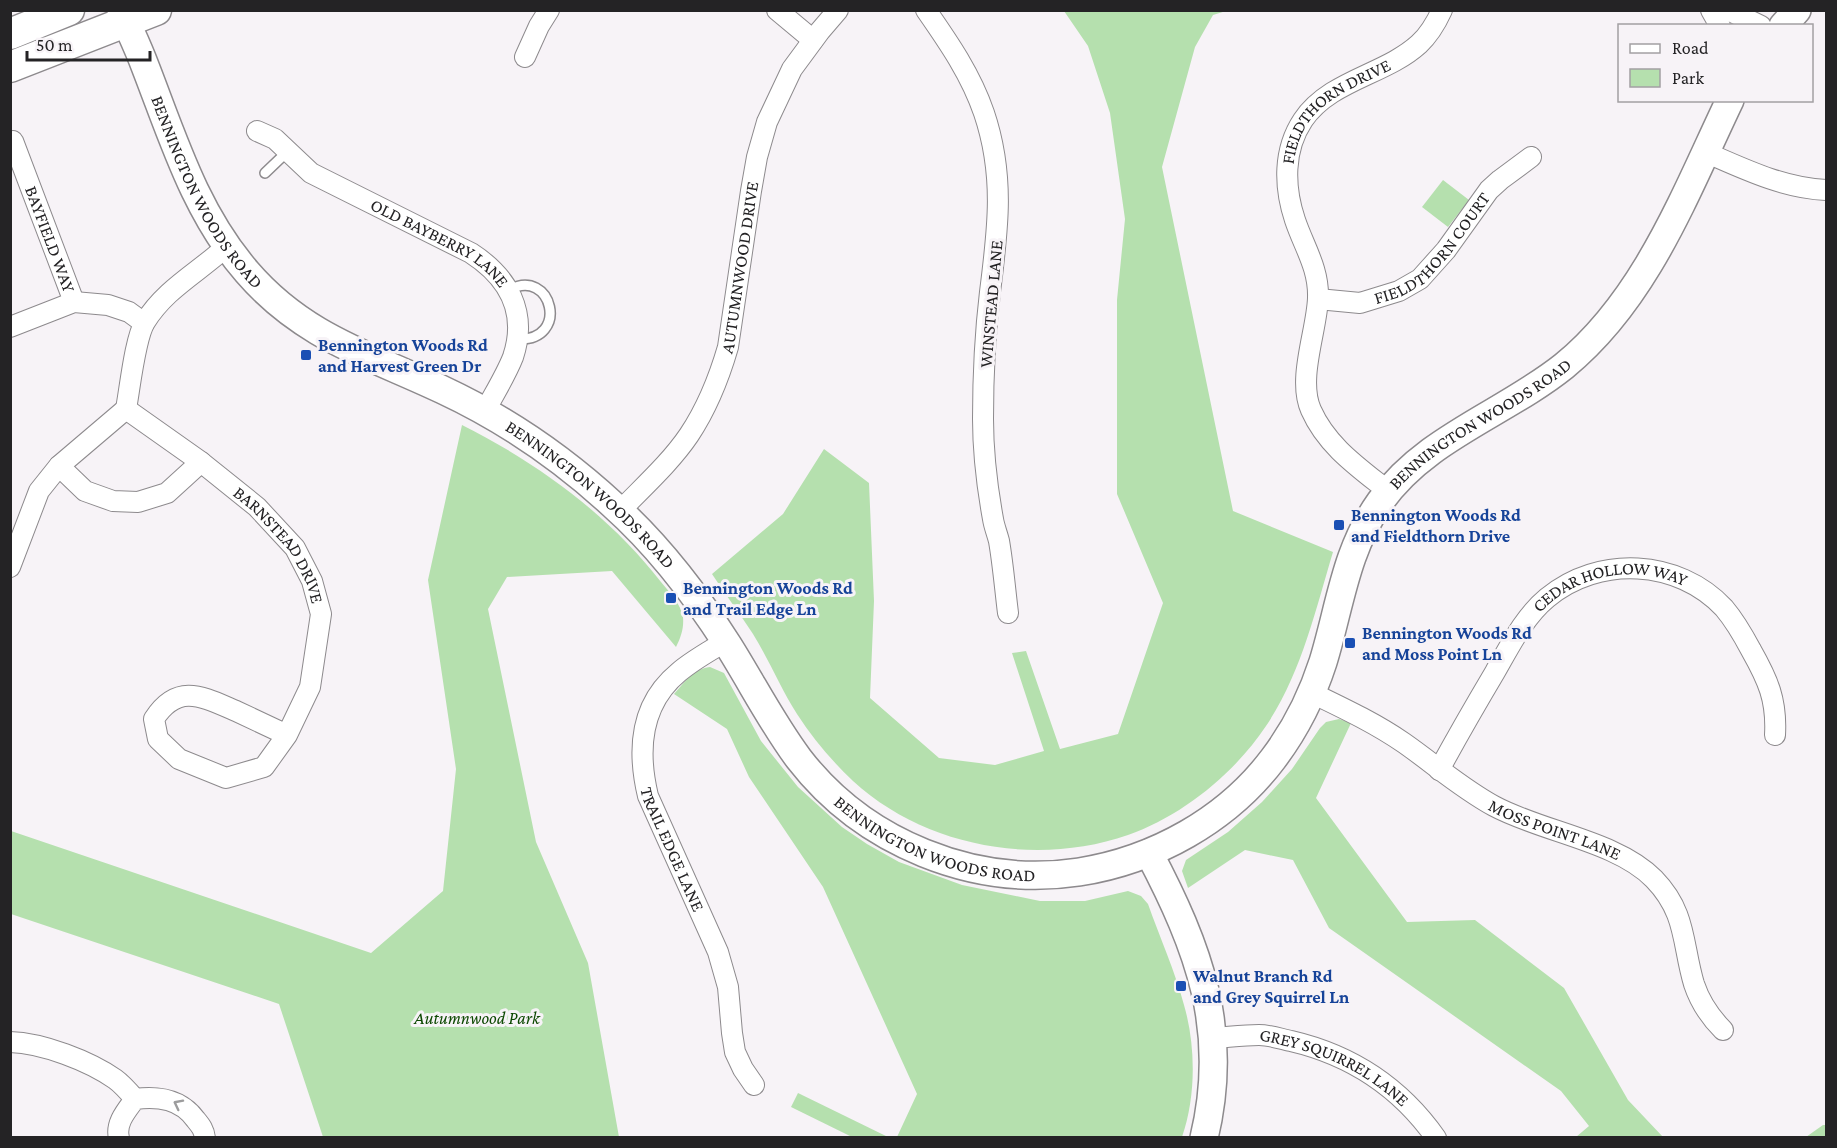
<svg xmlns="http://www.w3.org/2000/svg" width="1837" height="1148" viewBox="0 0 1837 1148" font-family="'Crimson Pro',serif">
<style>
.green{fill:#b5e0ae}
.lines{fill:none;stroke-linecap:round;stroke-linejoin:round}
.lane-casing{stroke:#8d8a8d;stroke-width:12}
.street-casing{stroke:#8d8a8d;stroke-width:22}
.secondary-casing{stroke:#8d8a8d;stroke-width:30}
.primary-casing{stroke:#8d8a8d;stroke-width:33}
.lane{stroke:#fff;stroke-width:9}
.street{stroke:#fff;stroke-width:20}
.secondary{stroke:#fff;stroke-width:27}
.primary{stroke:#fff;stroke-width:30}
.oneway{stroke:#9c9c9d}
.transit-dot{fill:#1a4fb4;stroke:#f7f3f7;stroke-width:2}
.labels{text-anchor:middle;stroke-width:6;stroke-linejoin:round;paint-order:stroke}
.street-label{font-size:18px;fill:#242325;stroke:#f7f3f7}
.transit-label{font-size:18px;font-weight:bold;fill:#164399;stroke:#f7f3f7;text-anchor:start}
.park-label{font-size:18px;font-style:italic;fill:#0c4801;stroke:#f7f3f7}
</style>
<rect width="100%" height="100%" fill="#f7f3f7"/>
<g class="green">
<path d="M1064,11H1226L1213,15L1195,47L1162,167L1233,511L1333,552C1315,612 1301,674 1266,726C1234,774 1182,816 1128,835C1036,867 925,847 853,781C832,761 813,739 797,714C781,689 769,660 753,634C740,614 725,594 712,574L783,514L824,449L869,483L874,601L870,698L939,758L995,765L1044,751L1012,653L1026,651L1060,749L1118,734L1163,603L1117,494V300L1125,219L1110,113L1088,46Z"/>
<path d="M1443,180L1469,200L1448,227L1422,207Z"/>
<path d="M462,425C538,463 609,515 661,582C669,592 681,604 683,617C684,628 681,637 676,647L612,571L507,577L488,609L536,842L588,963L619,1137H323L279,1004L11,914V831L371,953L443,891L456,769L428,580Z"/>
<path d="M710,667L724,673L761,741L798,787L842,827L867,844L899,862L962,885L1040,901H1085L1128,891L1141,896L1148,904C1160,938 1175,971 1184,1005C1196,1046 1196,1097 1182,1137H897L917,1094L823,887L749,777L727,729L674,694C685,682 693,669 710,667Z"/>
<path d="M1339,719L1351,723L1316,798L1407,922L1475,920L1564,988L1628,1100L1663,1137H1576L1589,1126L1561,1091L1329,928L1293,860L1245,850L1188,888L1182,871L1186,860L1228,832L1262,802L1292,769L1320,728L1326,722Z"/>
<path d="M798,1093L888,1137H852L791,1107Z"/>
<path d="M1823,1125H1826V1137H1806Z"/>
</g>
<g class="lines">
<g class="lane-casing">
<g id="lane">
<path d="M265,173L288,151"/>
<path d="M509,290C552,266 571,342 517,339"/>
</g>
</g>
<g class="street-casing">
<g id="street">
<path d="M777,10L813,40"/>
<path d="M926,10C949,43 971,75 984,113C1005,175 998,229 990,292C985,334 983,377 983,419C983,452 987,486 993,519C994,526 997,533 999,541C1003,564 1005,589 1008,613"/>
<path d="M1711,10L1720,26"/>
<path d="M1728,10L1761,26"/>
<path d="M525,57L539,26L549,10"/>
<path id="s1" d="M257,131L275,139L311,173L471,253C508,277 528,312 513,357C506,375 494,394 485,411"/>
<path id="s2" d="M13,141L74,302"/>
<path d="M1705,152C1744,169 1783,188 1826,190"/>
<path id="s3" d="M1318,299L1360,303L1399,291L1420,279L1446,250L1489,190L1500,180L1531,157"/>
<path d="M10,327L74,302L108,305L129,312L144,323"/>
<path id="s4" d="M126,409L201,462L257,507L295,548L312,581L321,614L310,687L287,735L264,767L226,778L179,759L158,739L154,719C178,682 203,697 236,711C253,719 270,727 287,735"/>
<path d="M126,409C130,388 135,338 145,322C165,289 199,272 227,246"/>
<path d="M59,466L85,491L113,501L138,502L167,493L201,462"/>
<path id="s5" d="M1388,491C1358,467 1327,446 1311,410C1297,379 1317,330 1318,298C1319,268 1304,247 1295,220C1284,187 1283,150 1303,120C1330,80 1385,75 1419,44C1430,34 1436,23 1442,10"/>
<path id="s6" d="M620,511C643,487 670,463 689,435C707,408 719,378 728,347L751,191L757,157L767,122L792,69L820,31L838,10"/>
<path d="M10,567L39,491L59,466L126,409"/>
<path id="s7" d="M726,641C710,651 693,660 679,672C640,704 637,750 648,796L718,952L728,987L732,1033L735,1052L743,1069L754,1085"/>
<path id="s8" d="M1312,693C1343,708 1375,723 1404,743C1434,764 1461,788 1494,806C1542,832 1617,841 1654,879C1687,913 1682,944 1694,984C1700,1002 1710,1017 1723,1030"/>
<path id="s9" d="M1439,770C1457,737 1476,704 1495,672C1510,646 1524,617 1547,598C1599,555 1678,559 1724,608C1735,621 1743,635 1751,650C1768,680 1777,700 1775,735"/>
<path id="s10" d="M1214,1038C1229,1037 1244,1035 1259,1035C1270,1035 1281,1039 1291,1041C1351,1055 1400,1087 1436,1138"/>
<path d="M10,1042C43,1043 89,1061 115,1079C122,1084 129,1092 135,1099"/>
<path d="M119,1138C115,1123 127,1110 135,1099C159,1096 181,1099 196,1120C201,1126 204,1130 205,1138"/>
</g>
</g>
<g class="secondary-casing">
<g id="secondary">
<path id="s11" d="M121,10C129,29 138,47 145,66C173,138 195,212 247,272C303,337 369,355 443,390C505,419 562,458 613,505C658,545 696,595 728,645C752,683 772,723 799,759C864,843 974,888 1079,872C1155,860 1227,820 1273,759C1295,730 1312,696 1323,662C1340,607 1345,551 1380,502C1425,438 1504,414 1564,366C1646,299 1685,194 1730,100"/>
<path d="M1783,26L1797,10"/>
<path d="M1149,853C1199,948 1230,1030 1204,1138"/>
</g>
</g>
<g class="primary-casing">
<g id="primary">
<path d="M10,34L69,10"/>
<path d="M10,67L156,10"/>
</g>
</g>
<use href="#lane" class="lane"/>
<use href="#street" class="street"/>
<use href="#secondary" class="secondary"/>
<use href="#primary" class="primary"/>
</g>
<defs><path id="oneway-chevron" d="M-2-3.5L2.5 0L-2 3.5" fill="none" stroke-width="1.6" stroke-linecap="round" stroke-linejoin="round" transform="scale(1.5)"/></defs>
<use class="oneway" href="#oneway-chevron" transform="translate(178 1104) rotate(-153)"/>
<g class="transit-dot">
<rect x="300" y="349" width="12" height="12" rx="3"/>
<rect x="1333" y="519" width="12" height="12" rx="3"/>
<rect x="665" y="592" width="12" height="12" rx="3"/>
<rect x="1344" y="637" width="12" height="12" rx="3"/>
<rect x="1175" y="980" width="12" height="12" rx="3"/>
</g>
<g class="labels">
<g class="street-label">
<text dy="6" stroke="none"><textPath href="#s5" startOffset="441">FIELDTHORN DRIVE</textPath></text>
<text dy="6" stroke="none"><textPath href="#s11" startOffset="202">BENNINGTON WOODS ROAD</textPath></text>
<text dy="6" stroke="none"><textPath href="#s2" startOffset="105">BAYFIELD WAY</textPath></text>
<text dy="6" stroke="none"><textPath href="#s3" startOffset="136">FIELDTHORN COURT</textPath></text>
<text dy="6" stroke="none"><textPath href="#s1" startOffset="216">OLD BAYBERRY LANE</textPath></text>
<text dy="6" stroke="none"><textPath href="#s6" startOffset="280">AUTUMNWOOD DRIVE</textPath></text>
<text transform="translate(991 304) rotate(-85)" y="6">WINSTEAD LANE</text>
<text dy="6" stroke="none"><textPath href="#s11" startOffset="2000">BENNINGTON WOODS ROAD</textPath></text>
<text dy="6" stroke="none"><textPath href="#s11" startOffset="705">BENNINGTON WOODS ROAD</textPath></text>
<text dy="6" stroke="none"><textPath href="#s4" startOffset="208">BARNSTEAD DRIVE</textPath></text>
<text dy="6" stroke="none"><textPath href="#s9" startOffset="270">CEDAR HOLLOW WAY</textPath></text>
<text dy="6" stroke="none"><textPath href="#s8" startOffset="280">MOSS POINT LANE</textPath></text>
<text dy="6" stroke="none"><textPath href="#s11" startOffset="1209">BENNINGTON WOODS ROAD</textPath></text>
<text dy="6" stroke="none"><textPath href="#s7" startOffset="250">TRAIL EDGE LANE</textPath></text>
<text dy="6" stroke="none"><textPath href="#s10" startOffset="128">GREY SQUIRREL LANE</textPath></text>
</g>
<g class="transit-label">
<text x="318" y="351">Bennington Woods Rd<tspan x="318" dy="21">and Harvest Green Dr</tspan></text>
<text x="1351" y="521">Bennington Woods Rd<tspan x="1351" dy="21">and Fieldthorn Drive</tspan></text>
<text x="683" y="594">Bennington Woods Rd<tspan x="683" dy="21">and Trail Edge Ln</tspan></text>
<text x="1362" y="639">Bennington Woods Rd<tspan x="1362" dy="21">and Moss Point Ln</tspan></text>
<text x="1193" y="982">Walnut Branch Rd<tspan x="1193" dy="21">and Grey Squirrel Ln</tspan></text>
</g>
<g class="park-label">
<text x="477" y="1024">Autumnwood Park</text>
</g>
</g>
<rect width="1837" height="1148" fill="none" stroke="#242325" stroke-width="24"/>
<rect x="1618" y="24" width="195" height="78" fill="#f7f3f7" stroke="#a3a0a3" stroke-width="1.5"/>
<rect x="1630" y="44" width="30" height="9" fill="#ffffff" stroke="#a3a0a3" stroke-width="1.5"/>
<text x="1672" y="54" font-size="18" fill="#242325">Road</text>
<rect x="1630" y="69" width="30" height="18" fill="#b5e0ae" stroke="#a3a0a3" stroke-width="1.5"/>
<text x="1672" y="84" font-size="18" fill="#242325">Park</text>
<path d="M27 51v9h123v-9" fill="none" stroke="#242325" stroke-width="3"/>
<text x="36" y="51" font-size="18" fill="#242325" stroke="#f7f3f7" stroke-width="4.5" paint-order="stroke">50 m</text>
</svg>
